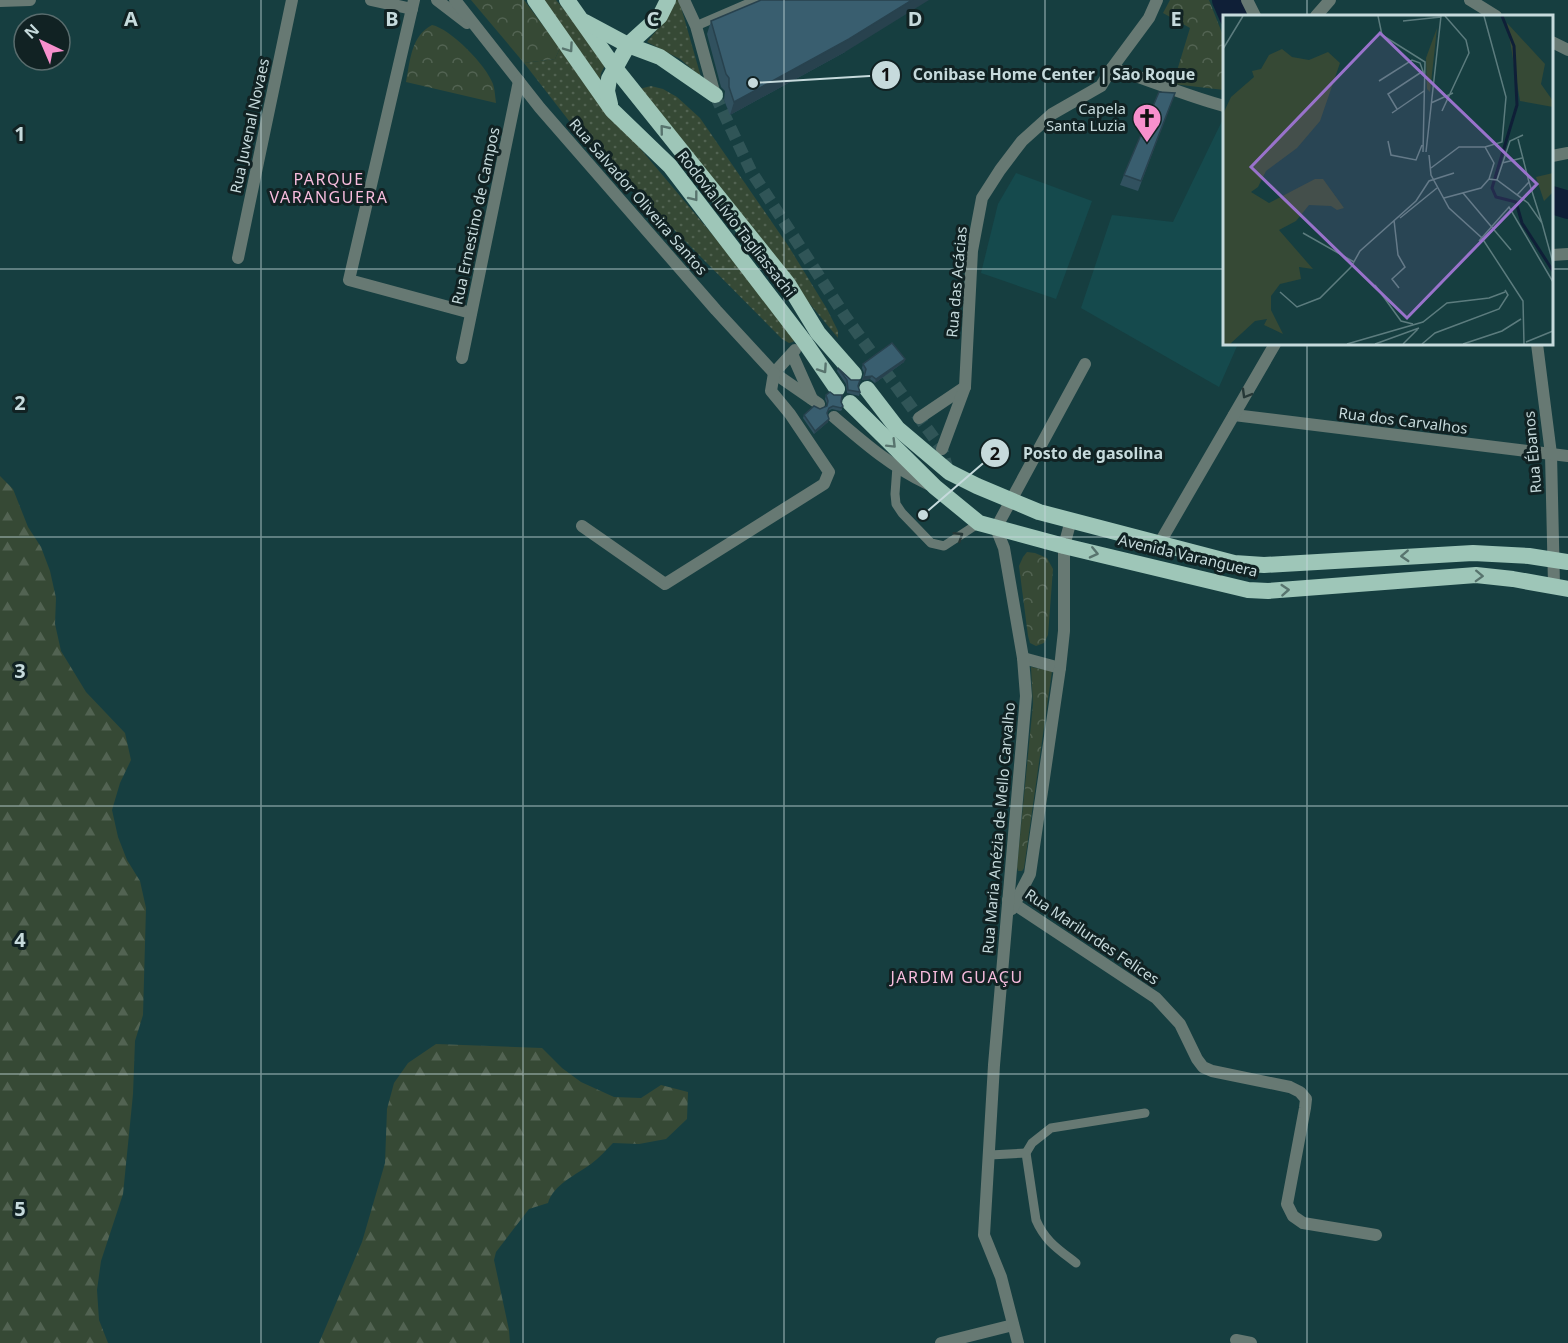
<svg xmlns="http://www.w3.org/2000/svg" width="1568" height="1343" viewBox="0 0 1568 1343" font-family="'Noto Sans',sans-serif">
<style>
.built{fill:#154a4d}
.grass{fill:url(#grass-dots)}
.forest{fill:url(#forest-firs)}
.park{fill:url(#park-crowns)}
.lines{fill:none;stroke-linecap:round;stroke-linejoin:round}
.river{stroke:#0f1f37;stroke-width:28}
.minor-tunnel{stroke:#305557;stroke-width:12;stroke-dasharray:12 6;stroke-linecap:butt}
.service{stroke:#677973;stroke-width:9}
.minor{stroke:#677973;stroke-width:12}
.trunk{stroke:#9ec6b8;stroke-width:16}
.wall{fill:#31515f}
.shaded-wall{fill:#28424e}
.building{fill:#395e6f;stroke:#28424e;stroke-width:1.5}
.oneway{stroke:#58746e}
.oneway2{stroke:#263837}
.grid{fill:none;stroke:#c6dadc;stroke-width:1.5;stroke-opacity:0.55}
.labels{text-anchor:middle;stroke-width:6;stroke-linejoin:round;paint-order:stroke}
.poi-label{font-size:15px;fill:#c6dadc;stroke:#112223;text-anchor:end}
.street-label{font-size:15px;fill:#c6dadc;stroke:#112223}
.neighbourhood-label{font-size:16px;letter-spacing:1.5px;fill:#f7bcdd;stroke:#112223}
.inset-river{fill:none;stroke:#0f1f37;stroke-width:3}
.inset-road{fill:none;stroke:#5c7c7e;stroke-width:1.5}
.view{fill:#9972cb;fill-opacity:0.15;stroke:#9972cb;stroke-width:3}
.inset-edge{fill:none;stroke:#c6dadc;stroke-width:3}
.grid-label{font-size:20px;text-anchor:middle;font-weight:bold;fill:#c6dadc;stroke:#112223;stroke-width:6;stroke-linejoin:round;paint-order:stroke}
.leader{fill:none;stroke:#c6dadc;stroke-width:2}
.callout-dot{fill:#c6dadc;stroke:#112223;stroke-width:2}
.mark-label{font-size:18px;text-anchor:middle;font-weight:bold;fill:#111}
.callout-label{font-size:16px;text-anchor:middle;font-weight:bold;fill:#c6dadc;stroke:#112223;stroke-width:6;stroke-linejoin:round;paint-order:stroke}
</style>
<defs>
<pattern id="grass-dots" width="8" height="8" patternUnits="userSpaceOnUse" patternTransform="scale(1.5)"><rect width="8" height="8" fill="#364935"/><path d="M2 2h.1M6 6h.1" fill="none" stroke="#526352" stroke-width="1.8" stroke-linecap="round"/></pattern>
<pattern id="forest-firs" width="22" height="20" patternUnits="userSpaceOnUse" patternTransform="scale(1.5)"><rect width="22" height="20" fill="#364935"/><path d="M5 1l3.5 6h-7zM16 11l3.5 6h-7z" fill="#526352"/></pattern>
<pattern id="park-crowns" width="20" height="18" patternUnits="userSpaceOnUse" patternTransform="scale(1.5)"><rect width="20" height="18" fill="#364935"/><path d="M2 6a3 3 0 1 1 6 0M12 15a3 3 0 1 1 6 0" fill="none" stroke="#526352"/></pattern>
</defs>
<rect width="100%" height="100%" fill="#163e40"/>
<g class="built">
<path d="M1222,121L1224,125V344H1238L1219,387L1081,308L1112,215L1173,222Z"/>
<path d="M1016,173L1092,201L1056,299L981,273L998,204Z"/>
</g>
<g class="grass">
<path d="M543,0H556L608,60L601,73L600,80Z"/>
<path d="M676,0H679L701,77L680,59L647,42L664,21Z"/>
<path d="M560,48L607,109L791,328L796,338L793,342L789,343L782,339L602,157L573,126L524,63L555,59Z"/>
<path d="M651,86L663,89L677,97L700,118L789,247L827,309L838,331V338L635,92L643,88Z"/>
</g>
<g class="forest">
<path d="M0,476L13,489L28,527L41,547L50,571L56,598L55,624L61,651L86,692L125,733L131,760L120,783L112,810L118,837L127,860L140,881L146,908L143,1015L135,1041L133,1094L123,1194L101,1261L97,1290L99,1320L108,1343H0Z"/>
<path d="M436,1044L542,1048L562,1068L581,1082L614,1097L641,1098L661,1085L688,1092L687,1119L666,1139L639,1144L613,1143C606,1150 599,1158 591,1164C576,1175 554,1184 548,1203L529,1209L496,1252L494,1260L509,1330L510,1343H319L362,1242L385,1163L387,1109L394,1083L408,1063Z"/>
</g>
<g class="park">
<path d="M471,0H524L560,48L555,59L524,63Z"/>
<path d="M1170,0H1209L1224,38V90L1173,84L1190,28L1163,13Z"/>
<path d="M432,25C451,29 486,65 493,84C495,90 495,97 496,103L406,82C410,61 411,36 432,25Z"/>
<path d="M1027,552L1035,553L1047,558L1053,569L1048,635L1044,643L1036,646L1030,643L1028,636L1019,566L1023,557Z"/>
<path d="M1031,667L1052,671L1024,868L1022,871H1018L1017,867L1033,704Z"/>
</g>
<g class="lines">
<g class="river">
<path d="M1226,0L1233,16"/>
<path d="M1552,200L1568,205"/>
</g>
<path class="minor-tunnel" d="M715,95L751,171L845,316L942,449L948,471"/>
<g class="service">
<path d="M696,26L756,0"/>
<path d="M897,466L895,494L896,504L902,513L931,543L944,546L979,523"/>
<path d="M1026,1153L1032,1143L1051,1128L1145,1113"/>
<path d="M990,1155L1026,1153L1036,1220C1045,1241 1058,1249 1076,1263"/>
</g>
<g class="minor">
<path d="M371,0L412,9"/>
<path d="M414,0L349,280L471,313"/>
<path d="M437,0L467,23"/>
<path d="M455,0L540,108L716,310L774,373L819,404"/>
<path d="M684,0L696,26L715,95"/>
<path d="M1247,0L1255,16"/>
<path d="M1470,0L1496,16"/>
<path d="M0,1L30,0"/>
<path d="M1316,16L1330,0"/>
<path d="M1552,42L1568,50"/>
<path d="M1112,68L1149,18L1157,0"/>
<path d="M1552,156L1568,153"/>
<path d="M1552,255L1568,254"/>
<path d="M238,258L292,0"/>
<path d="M1537,344L1551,454L1554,585"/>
<path d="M792,354L812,399"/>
<path d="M462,358L519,81"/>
<path d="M774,373L795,350"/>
<path d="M1234,415L1568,456"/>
<path d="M834,417C863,442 893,468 928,484"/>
<path d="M919,418L965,387"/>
<path d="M942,449L965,387L972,251L982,198L1000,170L1022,141L1052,114L1101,86L1112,68C1150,80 1186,96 1224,106"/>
<path d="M582,526L665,584L824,484L829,472L790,414L771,391L774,373"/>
<path d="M1159,544L1275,344"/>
<path d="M1023,658L1060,668"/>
<path d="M1008,900L1156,998L1180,1024L1197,1059L1203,1067L1212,1071L1290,1087L1300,1092L1306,1099L1305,1108L1287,1204L1293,1216L1303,1223L1376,1235"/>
<path d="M1012,909L1030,874L1060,668L1064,631V546L1071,520"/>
<path d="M1236,1340L1251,1343"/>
<path d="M941,1343L1013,1325"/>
<path d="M1018,1343L1001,1277L984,1235L994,1065L1026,696L1023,658L1004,548L996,528L1085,364"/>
</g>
<g class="trunk">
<path d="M535,0L612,110L670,166L804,341L837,389"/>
<path d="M567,0L615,68L788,284L818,333L854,374"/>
<path d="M585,22L628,45L660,57L715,95"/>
<path d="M610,104L607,91L609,79L628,45L660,16L668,0"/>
<path d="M867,389L897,428L949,472L977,486L1039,512L1234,563L1264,565L1473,553L1529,556L1568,562"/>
<path d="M850,403L935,487L979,523L1064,546L1248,590L1268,591L1476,575L1513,579L1568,589"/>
</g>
</g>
<g class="wall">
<path d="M711,21L845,52L730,115L724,100L725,91L721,87L707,34Z"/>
<path d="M1175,93L1138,191L1120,185L1124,175Z"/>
<path d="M905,359L904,362L875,383L870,379L862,380L864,373L862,368L863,364Z"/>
<path d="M838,368L858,386L860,392L859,396L847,393L846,384L837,371Z"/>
<path d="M826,395L841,402L842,410L840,411L832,409L828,411L827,413L828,422L814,434L803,418L804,415L827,406V404L825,399Z"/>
</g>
<g class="shaded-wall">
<path d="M912,0H929L845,52L730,115L734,102Z"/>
<path d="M905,359L904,362L875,383L876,379Z"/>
<path d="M872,376L870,379L862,380L864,377Z"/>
<path d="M829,419L828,422L814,434L815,431Z"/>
</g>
<g class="building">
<path d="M761,0H912L849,39L734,102L729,87V78L726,74L711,21Z"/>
<path d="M1159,92L1175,93L1141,181L1124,175Z"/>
<path d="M892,343L905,359L876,379L872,376L864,377L866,369L863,364Z"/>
<path d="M838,368L851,380H860L858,386L860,392L848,390L847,380Z"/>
<path d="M830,392L834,395H842L841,402L843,406L841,408L833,406L829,408L827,413L829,419L815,431L804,415L814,406L820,409L827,406L828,401L826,395Z"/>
</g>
<defs><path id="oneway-chevron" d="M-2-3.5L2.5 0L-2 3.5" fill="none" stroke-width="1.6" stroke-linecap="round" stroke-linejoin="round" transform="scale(1.5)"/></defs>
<g class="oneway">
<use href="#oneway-chevron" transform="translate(569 48) rotate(55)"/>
<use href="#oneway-chevron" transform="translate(664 129) rotate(-129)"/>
<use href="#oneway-chevron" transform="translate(694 197) rotate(52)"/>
<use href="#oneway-chevron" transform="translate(823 369) rotate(56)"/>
<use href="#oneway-chevron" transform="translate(892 444) rotate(45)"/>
<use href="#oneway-chevron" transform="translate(1094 553) rotate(13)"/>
<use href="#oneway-chevron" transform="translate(1405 556) rotate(177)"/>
<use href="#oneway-chevron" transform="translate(1479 576) rotate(2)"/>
<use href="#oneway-chevron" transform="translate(1285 590) rotate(-4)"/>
</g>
<g class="oneway2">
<use href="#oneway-chevron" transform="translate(1246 394) rotate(120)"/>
<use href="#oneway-chevron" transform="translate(959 536) rotate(-33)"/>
</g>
<path class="grid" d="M261,0V1343M523,0V1343M784,0V1343M1045,0V1343M1307,0V16M0,269H1224M1552,269H1568M1307,344V1343M0,537H1568M0,806H1568M0,1074H1568"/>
<defs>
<g id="church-pin" transform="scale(1.5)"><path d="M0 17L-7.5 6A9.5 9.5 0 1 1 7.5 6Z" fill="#f790cd" stroke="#112223"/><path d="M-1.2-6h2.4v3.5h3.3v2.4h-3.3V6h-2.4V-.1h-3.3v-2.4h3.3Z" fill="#111"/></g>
</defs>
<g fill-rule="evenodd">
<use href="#church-pin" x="1147" y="118"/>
</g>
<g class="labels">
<g class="poi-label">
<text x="1126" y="114">Capela<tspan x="1126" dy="17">Santa Luzia</tspan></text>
</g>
<g class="street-label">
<text transform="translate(250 126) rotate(-78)" y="5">Rua Juvenal Novaes</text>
<text transform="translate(638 197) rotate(49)" y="5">Rua Salvador Oliveira Santos</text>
<text transform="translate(476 216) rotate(-78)" y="5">Rua Ernestino de Campos</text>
<text transform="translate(736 224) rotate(52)" y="5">Rodovia Lívio Tagliassachi</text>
<text transform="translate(957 282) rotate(-85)" y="5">Rua das Acácias</text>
<text transform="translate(1403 421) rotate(7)" y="5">Rua dos Carvalhos</text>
<text transform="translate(1533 452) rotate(-95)" y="5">Rua Ébanos</text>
<text transform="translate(1188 556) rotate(13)" y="5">Avenida Varanguera</text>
<text transform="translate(999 828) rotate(-85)" y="5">Rua Maria Anézia de Mello Carvalho</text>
<text transform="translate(1092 937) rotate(34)" y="5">Rua Marilurdes Felices</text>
</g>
<g class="neighbourhood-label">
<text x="329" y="185">PARQUE<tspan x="329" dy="18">VARANGUERA</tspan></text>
<text x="957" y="983">JARDIM GUAÇU</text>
</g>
</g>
<g transform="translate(1223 15)">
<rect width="330" height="330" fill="#163e40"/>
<path d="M284,8L322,49L318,69L330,86V92L297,86ZM59,34L69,42L86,45L105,37L117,48L97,106L74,133L43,156L35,172L28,177L46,188L92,164H100L121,193L114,195L108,191L86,190L73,206L56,215L90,254L76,252L78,264L57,269L48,281V295L60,319L41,310L44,304L32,306L7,329H0V99L8,82L31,62L29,56L38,54L46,40ZM330,158V177L321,186L313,162Z" fill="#364935"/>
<path d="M214,13L207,77L204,74L203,43Z" fill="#364935"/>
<path class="inset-river" d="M279,1L291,31L294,90L269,173L273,182L293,187L299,208L330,256"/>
<path class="inset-road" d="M155,1L159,20L202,47L200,137M261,1L283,82L279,127L262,132M180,6L218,2M0,34L20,1M156,66L189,45L197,48L201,59M208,88L230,78M174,94L165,79L200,56M219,96L246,38L243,25L222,1M169,98L201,76M165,126L168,140L193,145L199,130M203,137L218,1M206,140L208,160L226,193L259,223L300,286L301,329M279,148L299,143M208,153L236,132H262L271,148L266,164L274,165L305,188L319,208L330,248M274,165L287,126L300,120M306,167L319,208M240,178L288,235M294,180L306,167L295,124M221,183L258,173L266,164M177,203L214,173M171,205L175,240L182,252L169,264L176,273M80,218L131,247M256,226L286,192L330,267M152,270L178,306L190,309M57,277L74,292L97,283L128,252L137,236L193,186L206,166L231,158M303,327L330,316M124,329L200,307L224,288L266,283L282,277M152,329L196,313M180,329L195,314M199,329L212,318L276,294L285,280L282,275M240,329L279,316L298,304"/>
<path class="view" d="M157,18L314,169L184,303L28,152Z"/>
<rect width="330" height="330" class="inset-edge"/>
</g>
<g class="grid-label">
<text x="131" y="26">A</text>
<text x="392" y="26">B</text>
<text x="653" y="26">C</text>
<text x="915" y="26">D</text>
<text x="1176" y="26">E</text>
<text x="20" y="141">1</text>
<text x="20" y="410">2</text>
<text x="20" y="678">3</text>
<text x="20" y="947">4</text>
<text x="20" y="1216">5</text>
</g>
<path class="leader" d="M753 83L886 75M923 515L995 453"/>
<g class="callout-dot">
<circle cx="753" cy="83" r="6"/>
<circle cx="923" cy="515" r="6"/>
<circle cx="886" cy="75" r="15"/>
<circle cx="995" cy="453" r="15"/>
</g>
<g class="mark-label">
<text x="886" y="81">1</text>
<text x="995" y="460">2</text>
</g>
<g class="callout-label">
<text x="1054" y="80">Conibase Home Center | São Roque</text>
<text x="1093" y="459">Posto de gasolina</text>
</g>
<g transform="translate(42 42) rotate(316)"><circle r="28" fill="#112223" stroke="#596c6d" stroke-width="1.5"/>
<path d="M0-4.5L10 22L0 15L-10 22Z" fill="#f790cd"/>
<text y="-9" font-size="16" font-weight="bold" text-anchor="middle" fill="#c6dadc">N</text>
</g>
</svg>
